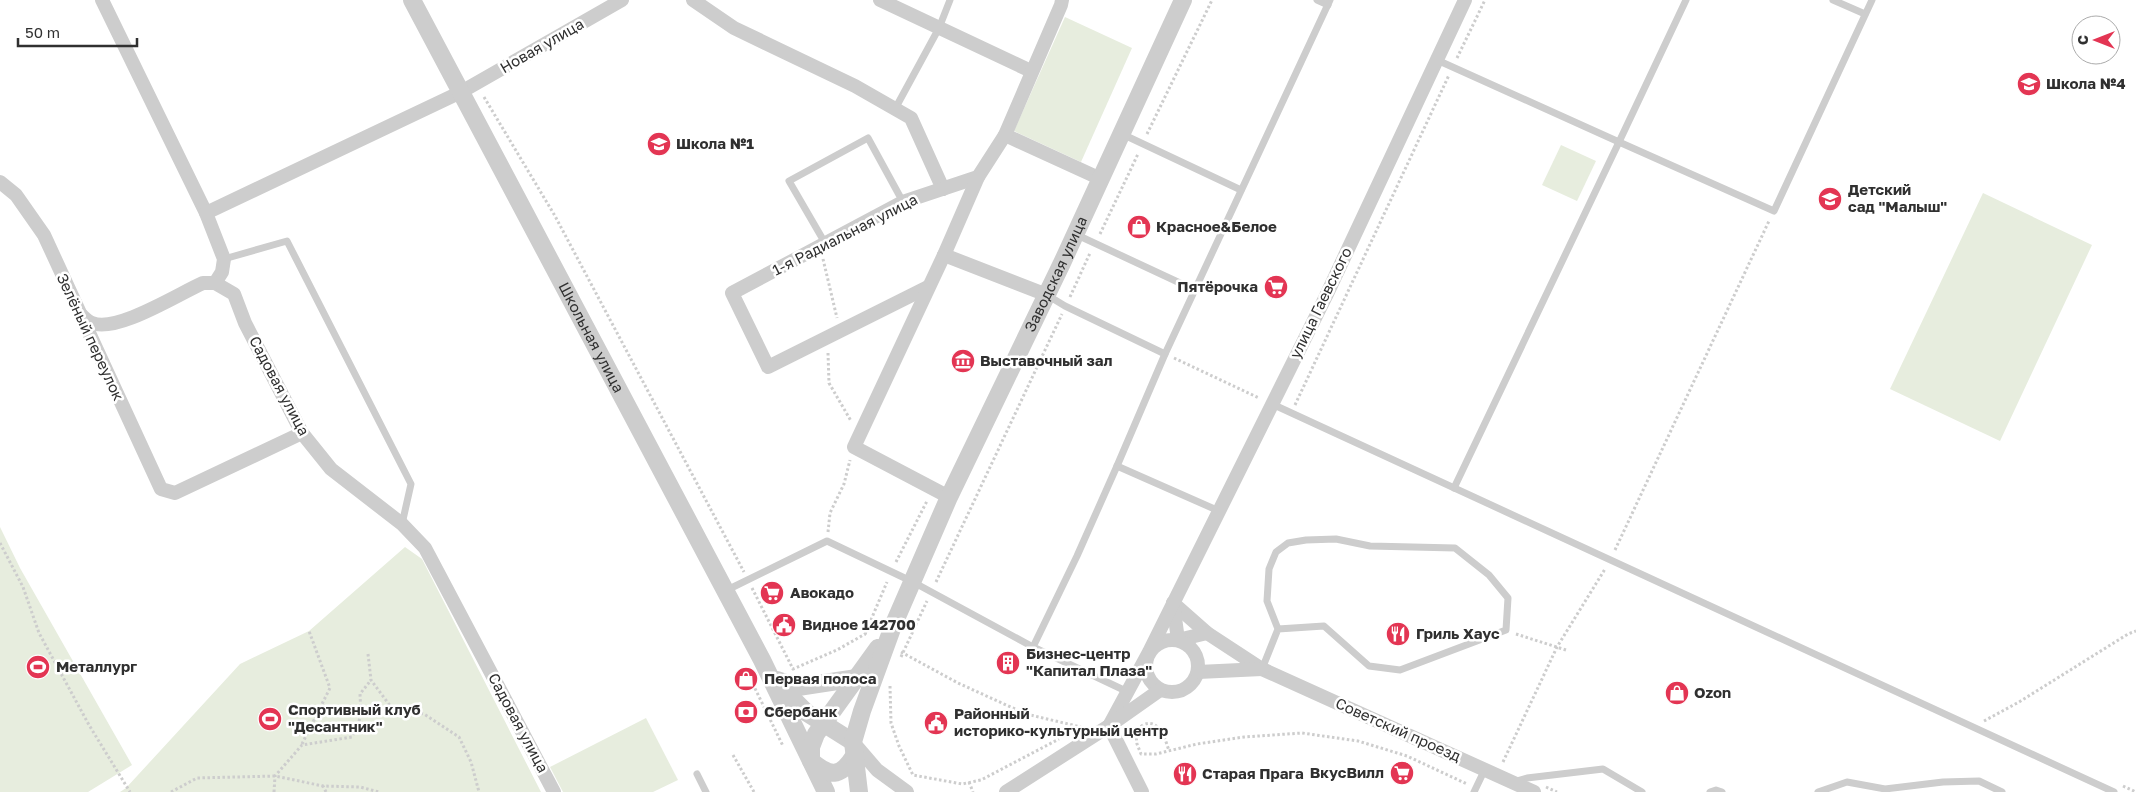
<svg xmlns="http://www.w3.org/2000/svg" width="2136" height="792" viewBox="0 0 2136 792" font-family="'Golos Text',sans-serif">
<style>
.green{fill:#e7edde}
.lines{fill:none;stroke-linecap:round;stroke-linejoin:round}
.path{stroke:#cdcdcd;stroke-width:3;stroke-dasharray:2.5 2.5;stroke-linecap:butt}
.service{stroke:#cdcdcd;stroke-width:7}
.minor{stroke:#cdcdcd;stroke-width:14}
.tertiary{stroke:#cdcdcd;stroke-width:18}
.labels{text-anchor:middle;stroke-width:5;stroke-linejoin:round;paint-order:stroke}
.street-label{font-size:15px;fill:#303030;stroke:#fff}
.poi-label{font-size:15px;font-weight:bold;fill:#303030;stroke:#fff;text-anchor:start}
</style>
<rect width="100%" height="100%" fill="#fff"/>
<g class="green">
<path d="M1065,17L1132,48L1081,162L1014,131Z"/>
<path d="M1561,145L1596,161L1577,201L1542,185Z"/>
<path d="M1983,193L2092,245L2000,441L1890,389Z"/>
<path d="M0,527L20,568L132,765L88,792H0Z"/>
<path d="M405,547L422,559L541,792H120L126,788L240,664L309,631Z"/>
<path d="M646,718L678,780L653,792H563L550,767Z"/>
</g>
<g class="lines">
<g class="path">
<path d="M1457,58L1485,0"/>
<path d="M484,97L555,216L744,572"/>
<path d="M1147,134L1212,0"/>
<path d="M1100,234L1138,154"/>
<path d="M823,259L837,318"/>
<path d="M1070,297L1090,253"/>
<path d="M828,353L829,383L851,421"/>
<path d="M1174,358L1259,398"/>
<path d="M1295,405L1449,75"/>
<path d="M828,532L830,513L844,484L850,460"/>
<path d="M0,543L23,587L39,633L89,725L130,792"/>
<path d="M1615,550L1769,221"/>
<path d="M896,562L927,501"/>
<path d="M936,582L1062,314"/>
<path d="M752,588L793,669L837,650L865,634L868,636"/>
<path d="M865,634L887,582"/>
<path d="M1516,634L1566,650"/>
<path d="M901,652L958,683L1026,714L1081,727"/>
<path d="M368,654L371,680L391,707L424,714L459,737L471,762L479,792"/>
<path d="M901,657L927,601"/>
<path d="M750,668L746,670L783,746"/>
<path d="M890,686L891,723L899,746L913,775L962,784L981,780L1059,739"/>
<path d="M1984,721L2019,702L2128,634L2136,631"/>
<path d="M1129,734L1136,735L1137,744L1141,754H1156L1197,744L1244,737L1302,733L1358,741L1407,756L1467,784"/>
<path d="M1136,735C1137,730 1139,728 1143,725C1159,717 1166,741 1169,751"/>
<path d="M302,744L330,688L309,631"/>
<path d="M733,755L754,792"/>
<path d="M1503,762L1557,647L1605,569"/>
<path d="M969,782L973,792"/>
<path d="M2123,786L2136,792"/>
<path d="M1546,787L1557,792"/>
<path d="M171,792L197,778L275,776L323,786"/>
<path d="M274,792L275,776L302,745L352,737L361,716L360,694L371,680"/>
<path d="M326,792L323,786L360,787L379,792"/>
</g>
<g class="service">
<path d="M1317,0L1328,5"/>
<path d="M1833,0L1865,14"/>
<path d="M1437,60L1619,142L1686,0"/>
<path d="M895,109L939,28L950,0"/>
<path d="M1122,134L1241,190"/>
<path d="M1075,234L1195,290"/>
<path d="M825,243L789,181L868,138L903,202"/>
<path d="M224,259L287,241L411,484L402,524"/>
<path d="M1047,295L1065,306L1165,354"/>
<path d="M1272,404L2114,792"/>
<path d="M1117,466L1077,556L1033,647L1128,692"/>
<path d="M1454,488L1619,142L1774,211L1872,0"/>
<path d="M1219,511L1117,466L1165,354L1330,0"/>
<path d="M725,591L827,541L913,582L1033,647"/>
<path d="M1262,669L1278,629L1324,626L1369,666L1400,670L1506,630L1508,598L1489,575L1455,548L1370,546L1336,539L1306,540L1288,543L1276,552L1269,569L1267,601L1278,629"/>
<path d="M697,774L706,792"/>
<path d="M1513,782L1527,778L1603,769L1642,792"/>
<path d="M1474,792L1485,769"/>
<path d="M1710,792L1716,790L1722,792"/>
<path d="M1818,792L1847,782L1885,789L1943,782L1979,781L2002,792"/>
</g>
<g class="minor">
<path d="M102,0L206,213L224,259L222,272L215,283L234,294L245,323L302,433L331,469L402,524L425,548L554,792"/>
<path d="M693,0L734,28L855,86L911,118L943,189"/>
<path d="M880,0L1031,71"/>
<path d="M1005,135L1101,179"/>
<path d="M0,182L16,195L44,235L161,489L175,493L302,433"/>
<path d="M206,213L461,92L622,0"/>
<path d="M944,255L1047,295"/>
<path d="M928,287L768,367L732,293L903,202L978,177L1005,135L1061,5L1062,0"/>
<path d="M79,313C83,316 87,321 92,323C117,333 178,294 203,283H215"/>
<path d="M949,497L854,447L944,255L978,177"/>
<path d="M1173,603L1207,633L1262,669L1534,792"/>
<path d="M1173,603L1178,640L1207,633"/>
<circle cx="1172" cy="666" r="26"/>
<path d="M1198,672L1262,669"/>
<path d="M1109,726L1149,652L1326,296L1465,0"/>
<path d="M1109,726L1142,792"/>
<path d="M853,742L877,770L907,792"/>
<path d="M1006,792L1109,726L1160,690"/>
</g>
<g class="tertiary">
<path id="s1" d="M412,0L762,660L826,792"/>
<path d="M777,680L798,687L857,678"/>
<path d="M779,685L807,713L853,742"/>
<path d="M854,756C840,778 830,777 811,761V747L816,734L878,648"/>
<path id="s2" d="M859,792L853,742L862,711L893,626L949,497L1062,263L1183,0"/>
</g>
</g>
<defs>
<g id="school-disc" transform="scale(1.25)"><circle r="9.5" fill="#e33553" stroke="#fff"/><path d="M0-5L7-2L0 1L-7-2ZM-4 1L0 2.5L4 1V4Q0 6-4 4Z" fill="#fff"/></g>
<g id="shop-disc" transform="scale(1.25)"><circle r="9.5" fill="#e33553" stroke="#fff"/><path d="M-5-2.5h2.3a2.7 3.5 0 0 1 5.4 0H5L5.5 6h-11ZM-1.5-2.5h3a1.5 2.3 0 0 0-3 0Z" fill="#fff"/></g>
<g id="supermarket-disc" transform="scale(1.25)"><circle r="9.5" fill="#e33553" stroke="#fff"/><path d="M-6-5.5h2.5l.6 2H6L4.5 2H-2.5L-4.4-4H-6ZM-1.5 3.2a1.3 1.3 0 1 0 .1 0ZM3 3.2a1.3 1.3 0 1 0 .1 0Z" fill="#fff"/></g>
<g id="museum-disc" transform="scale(1.25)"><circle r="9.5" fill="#e33553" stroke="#fff"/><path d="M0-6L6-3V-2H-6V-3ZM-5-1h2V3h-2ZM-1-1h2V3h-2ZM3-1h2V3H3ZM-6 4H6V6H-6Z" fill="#fff"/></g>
<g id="civic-disc" transform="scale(1.25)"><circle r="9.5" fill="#e33553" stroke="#fff"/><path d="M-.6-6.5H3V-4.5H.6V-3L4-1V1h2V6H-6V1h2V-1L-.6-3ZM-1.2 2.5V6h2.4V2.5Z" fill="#fff"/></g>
<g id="restaurant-disc" transform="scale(1.25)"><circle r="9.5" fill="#e33553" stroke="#fff"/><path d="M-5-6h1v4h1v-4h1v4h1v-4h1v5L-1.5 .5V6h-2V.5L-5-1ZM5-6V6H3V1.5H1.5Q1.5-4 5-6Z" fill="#fff"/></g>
<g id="building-disc" transform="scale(1.25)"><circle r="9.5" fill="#e33553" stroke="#fff"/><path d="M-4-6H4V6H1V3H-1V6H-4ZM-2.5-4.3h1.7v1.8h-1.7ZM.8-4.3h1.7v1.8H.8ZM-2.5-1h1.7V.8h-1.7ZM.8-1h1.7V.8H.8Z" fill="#fff"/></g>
<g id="stadium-disc" transform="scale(1.25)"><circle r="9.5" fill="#e33553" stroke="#fff"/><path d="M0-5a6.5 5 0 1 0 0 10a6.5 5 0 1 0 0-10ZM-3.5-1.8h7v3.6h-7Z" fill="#fff"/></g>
<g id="bank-disc" transform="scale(1.25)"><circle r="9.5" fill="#e33553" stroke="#fff"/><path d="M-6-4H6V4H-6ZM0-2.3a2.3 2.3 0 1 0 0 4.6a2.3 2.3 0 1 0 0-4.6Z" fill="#fff"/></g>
</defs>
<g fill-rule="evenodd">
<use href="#school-disc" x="2029" y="84"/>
<use href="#school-disc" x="659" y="144"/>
<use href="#school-disc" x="1830" y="199"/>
<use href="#shop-disc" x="1139" y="227"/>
<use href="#supermarket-disc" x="1276" y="287"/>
<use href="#museum-disc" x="963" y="361"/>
<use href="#supermarket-disc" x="772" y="593"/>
<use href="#civic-disc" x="784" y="625"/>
<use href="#restaurant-disc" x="1398" y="634"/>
<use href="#building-disc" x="1008" y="663"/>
<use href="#stadium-disc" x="38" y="667"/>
<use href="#shop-disc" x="746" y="679"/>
<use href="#shop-disc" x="1677" y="693"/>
<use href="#bank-disc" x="746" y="712"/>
<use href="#stadium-disc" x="270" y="719"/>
<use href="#civic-disc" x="936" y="723"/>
<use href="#supermarket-disc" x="1402" y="773"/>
<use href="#restaurant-disc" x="1185" y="774"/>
</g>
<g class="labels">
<g class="street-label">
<text transform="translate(542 46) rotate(-30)" y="5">Новая улица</text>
<text transform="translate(845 235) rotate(-27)" y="5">1-я Радиальная улица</text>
<text dy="5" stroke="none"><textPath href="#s2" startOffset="561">Заводская улица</textPath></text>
<text transform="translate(1321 303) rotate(-64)" y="5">улица Гаевского</text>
<text transform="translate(90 337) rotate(65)" y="5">Зелёный переулок</text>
<text dy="5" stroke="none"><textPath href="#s1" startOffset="382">Школьная улица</textPath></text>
<text transform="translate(279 386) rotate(62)" y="5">Садовая улица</text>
<text transform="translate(518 723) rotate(62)" y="5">Садовая улица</text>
<text transform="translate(1398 730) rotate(24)" y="5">Советский проезд</text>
</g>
<g class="poi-label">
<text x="2046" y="89">Школа №4</text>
<text x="676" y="149">Школа №1</text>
<text x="1848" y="195">Детский<tspan x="1848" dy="17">сад "Малыш"</tspan></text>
<text x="1156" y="232">Красное&amp;Белое</text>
<text x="1258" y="292" text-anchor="end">Пятёрочка</text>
<text x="980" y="366">Выставочный зал</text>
<text x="790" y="598">Авокадо</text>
<text x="802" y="630">Видное 142700</text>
<text x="1416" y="639">Гриль Хаус</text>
<text x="1026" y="659">Бизнес-центр<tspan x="1026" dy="17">"Капитал Плаза"</tspan></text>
<text x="56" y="672">Металлург</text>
<text x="764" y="684">Первая полоса</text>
<text x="1694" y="698">Ozon</text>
<text x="288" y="715">Спортивный клуб<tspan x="288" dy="17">"Десантник"</tspan></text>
<text x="764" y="717">Сбербанк</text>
<text x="954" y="719">Районный<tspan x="954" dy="17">историко-культурный центр</tspan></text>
<text x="1384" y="778" text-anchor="end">ВкусВилл</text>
<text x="1202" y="779">Старая Прага</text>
</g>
</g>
<g transform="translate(2096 40) rotate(270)"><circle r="24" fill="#ffffff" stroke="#acacac"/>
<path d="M0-4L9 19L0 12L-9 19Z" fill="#e33553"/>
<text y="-8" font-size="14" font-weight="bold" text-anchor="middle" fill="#303030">С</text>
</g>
<path d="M18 38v8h119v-8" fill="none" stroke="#303030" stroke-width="2.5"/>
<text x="25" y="38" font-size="15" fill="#303030" stroke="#ffffff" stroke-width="4" paint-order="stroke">50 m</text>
</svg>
